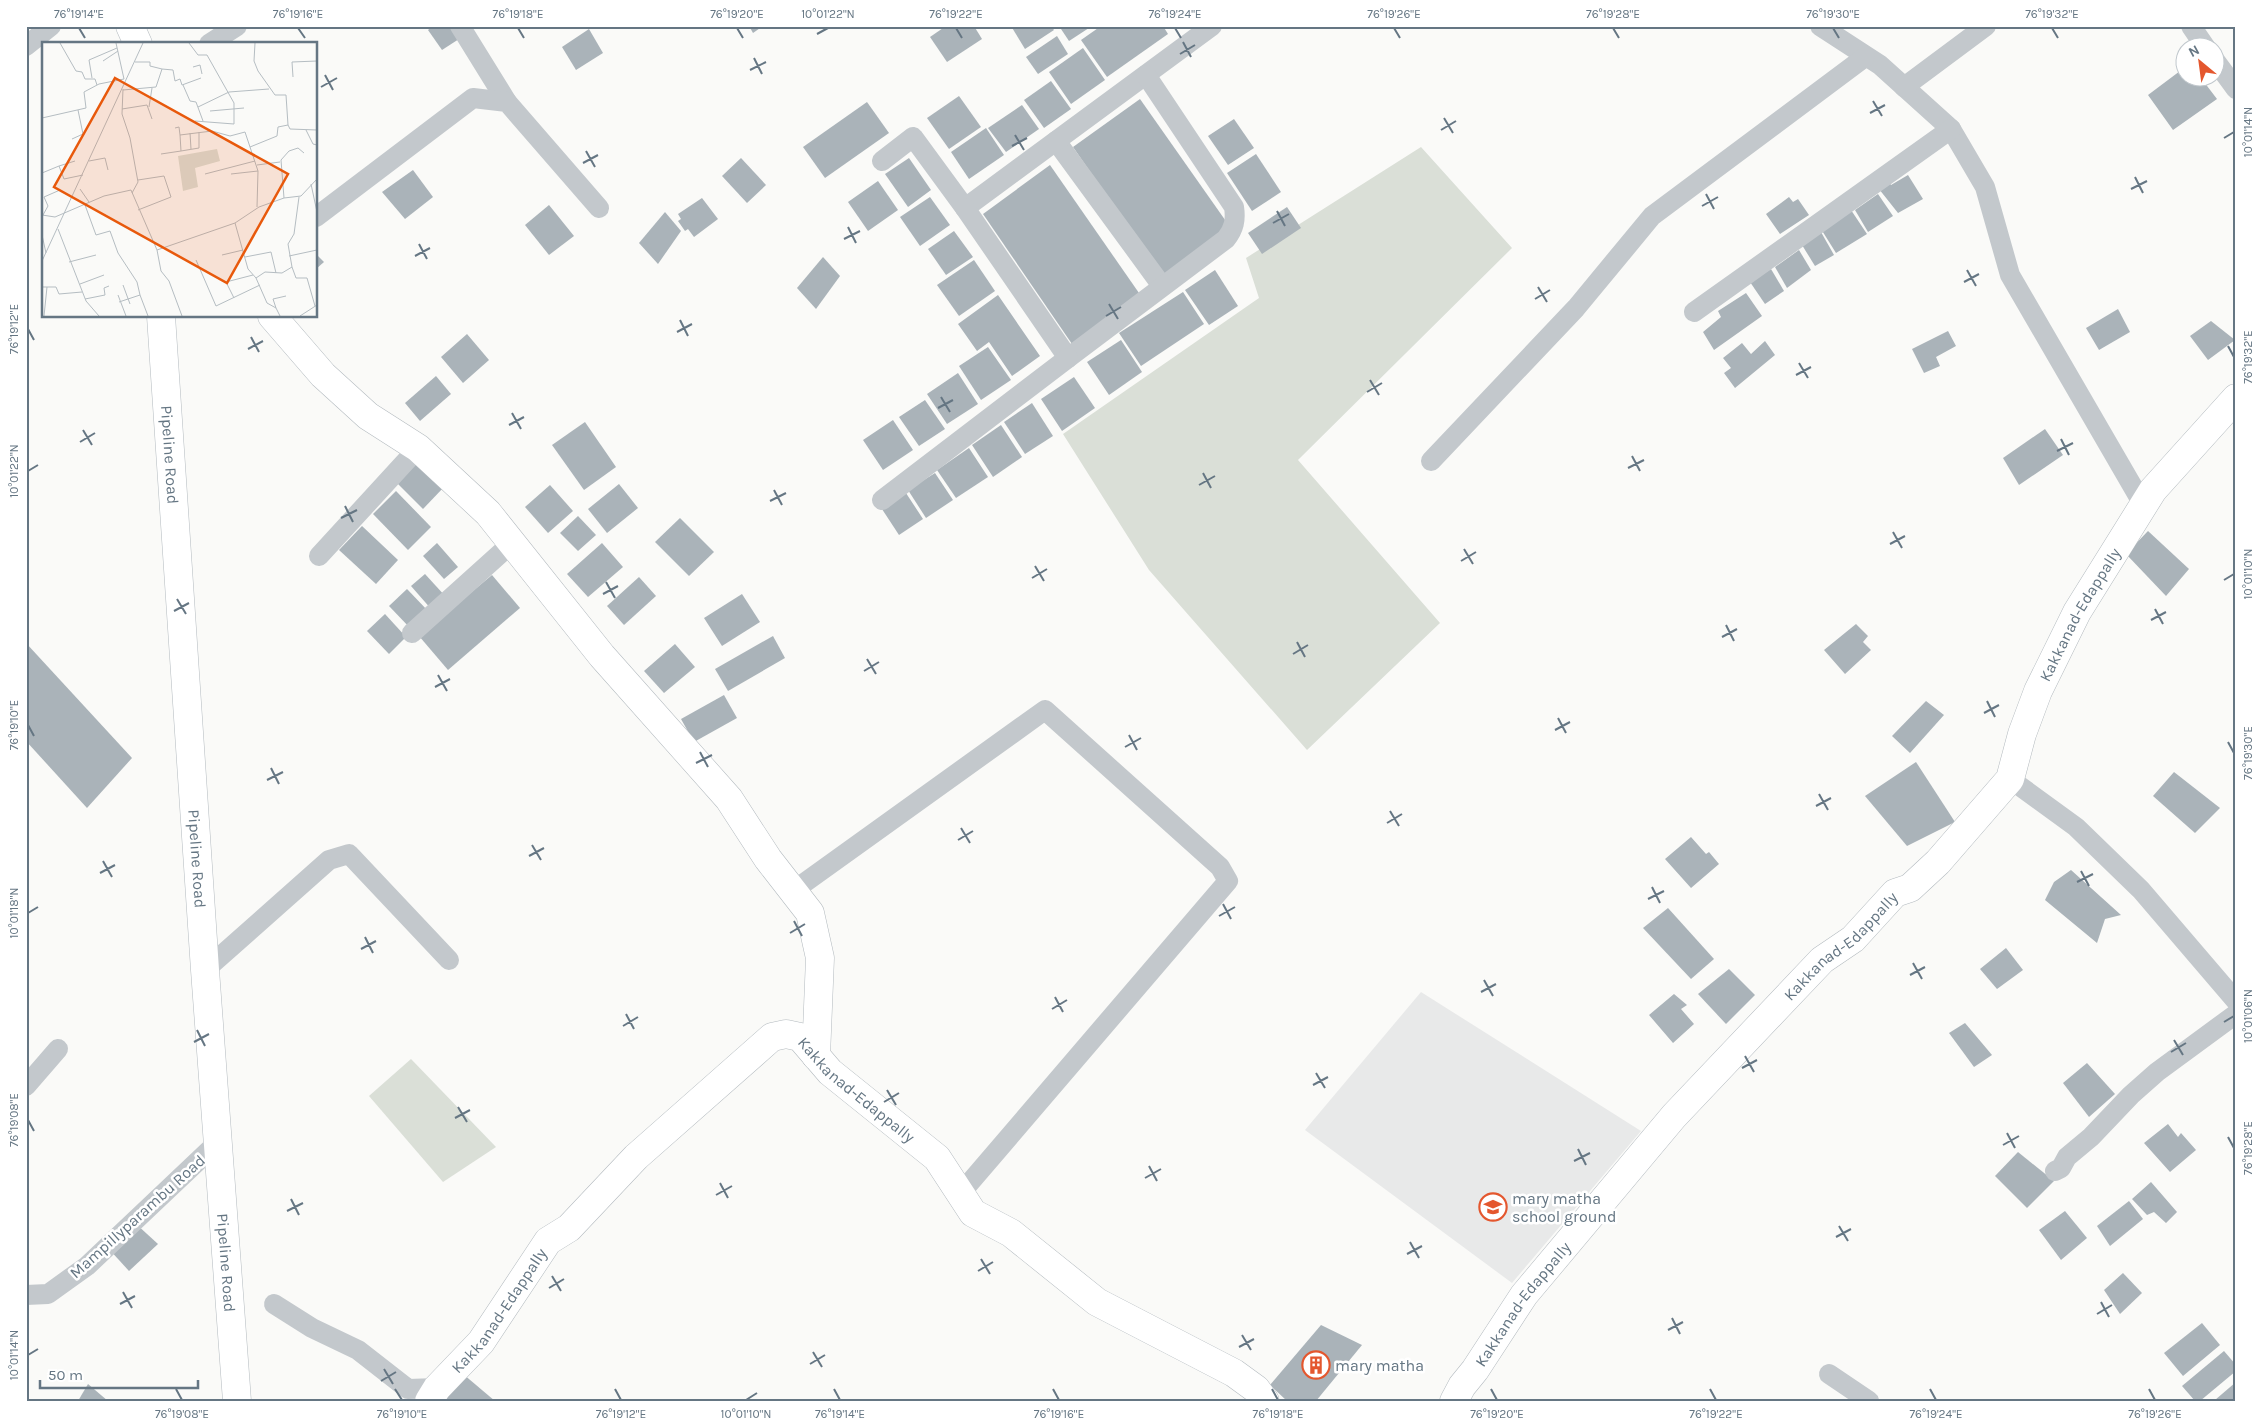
<svg xmlns="http://www.w3.org/2000/svg" width="2262" height="1427" viewBox="0 0 2262 1427" font-family="Karla,sans-serif">
<style>
.built{fill:#e8e9e9}
.green{fill:#dadfd7}
.building{fill:#aab3b9}
.lines{fill:none;stroke-linecap:round;stroke-linejoin:round}
.secondary-casing{stroke:#b3babf;stroke-width:29}
.street{stroke:#c3c8cc;stroke-width:20}
.secondary{stroke:#fff;stroke-width:28}
.ticks{fill:none;stroke:#657683;stroke-width:2}
.labels{text-anchor:middle;stroke-width:5;stroke-linejoin:round;paint-order:stroke}
.street-label{font-size:16px;fill:#657683;stroke:#fff}
.poi-label{font-size:16px;fill:#657683;stroke:#fff;text-anchor:start}
.inset-road{fill:none;stroke:#b5bdc2;stroke-width:1}
.view{fill:#e8590c;fill-opacity:0.15;stroke:#e8590c;stroke-width:2.5}
.inset-edge{fill:none;stroke:#657683;stroke-width:2.5}
.neatline{fill:none;stroke:#657683;stroke-width:2}
.ticks-label{font-size:12px;text-anchor:middle;fill:#657683}
</style>
<rect width="100%" height="100%" fill="#fafaf8"/>
<path class="built" d="M1421,992L1641,1131L1512,1283L1305,1130Z"/>
<g class="green">
<path d="M1421,147L1512,248L1298,460L1440,623L1307,750L1149,570L1063,434L1259,298L1246,258Z"/>
<path d="M411,1059L496,1147L443,1182L369,1096Z"/>
</g>
<g class="building">
<path d="M433,26H451L459,39L442,50L428,30Z"/>
<path d="M749,26H763L753,33Z"/>
<path d="M946,26H974L982,39L947,62L930,37Z"/>
<path d="M1011,26H1051L1054,30L1025,49Z"/>
<path d="M1059,26H1092L1069,41Z"/>
<path d="M1101,26H1163L1168,34L1107,77L1081,40Z"/>
<path d="M589,29L603,53L576,70L562,47Z"/>
<path d="M1057,36L1068,54L1038,74L1026,57Z"/>
<path d="M1083,48L1105,80L1071,104L1049,72Z"/>
<path d="M2184,68V78H2201L2217,99L2173,130L2148,95Z"/>
<path d="M1051,81L1071,109L1044,128L1024,100Z"/>
<path d="M959,96L981,127L949,149L927,118Z"/>
<path d="M1140,99L1230,227L1163,278L1073,147Z"/>
<path d="M867,102L889,133L825,178L803,147Z"/>
<path d="M1022,105L1039,129L1006,152L988,128Z"/>
<path d="M1234,119L1254,148L1228,165L1208,136Z"/>
<path d="M986,128L1004,155L969,179L951,152Z"/>
<path d="M1256,154L1281,192L1252,211L1227,173Z"/>
<path d="M741,158L766,185L747,203L722,176Z"/>
<path d="M909,158L931,190L908,207L885,174Z"/>
<path d="M1050,165L1139,293L1072,344L983,214Z"/>
<path d="M413,170L433,197L405,219L382,192Z"/>
<path d="M1908,175L1923,199L1898,213L1879,189L1889,182L1891,185Z"/>
<path d="M878,181L898,210L868,231L848,202Z"/>
<path d="M1878,194L1893,216L1868,232L1855,210Z"/>
<path d="M930,197L950,225L920,246L900,217Z"/>
<path d="M1789,197L1793,202L1798,199L1809,215L1780,234L1766,214Z"/>
<path d="M702,198L718,219L694,237L688,229L685,231L678,221L681,219L678,214Z"/>
<path d="M549,205L574,236L549,255L525,225Z"/>
<path d="M1287,207L1301,228L1262,254L1248,233Z"/>
<path d="M1851,210L1867,234L1836,253L1821,229Z"/>
<path d="M665,212L681,231L658,264L639,243Z"/>
<path d="M954,231L973,257L946,275L928,249Z"/>
<path d="M1821,232L1834,255L1815,266L1802,245Z"/>
<path d="M1799,250L1811,270L1787,288L1775,267Z"/>
<path d="M316,254L324,262L316,269Z"/>
<path d="M823,257L840,276L816,309L797,288Z"/>
<path d="M974,260L995,291L959,316L937,285Z"/>
<path d="M1771,269L1784,291L1765,304L1750,282Z"/>
<path d="M1215,270L1238,306L1209,325L1185,290Z"/>
<path d="M1183,292L1204,324L1141,366L1119,333Z"/>
<path d="M1746,293L1762,316L1714,350L1703,332L1721,317L1718,311Z"/>
<path d="M998,295L1040,356L1012,376L989,342L977,351L958,324Z"/>
<path d="M2118,309L2130,332L2099,350L2086,328Z"/>
<path d="M2211,321L2235,340L2208,360L2190,336Z"/>
<path d="M1948,331L1956,346L1936,357L1940,366L1924,373L1912,349Z"/>
<path d="M467,334L489,360L463,383L441,357Z"/>
<path d="M1121,340L1142,372L1109,395L1087,362Z"/>
<path d="M1765,341L1775,355L1735,388L1724,373L1731,368L1723,358L1742,343L1751,354Z"/>
<path d="M988,347L1011,380L981,400L959,366Z"/>
<path d="M958,373L978,404L947,424L927,394Z"/>
<path d="M436,376L451,394L420,421L405,403Z"/>
<path d="M1074,377L1095,408L1062,431L1041,399Z"/>
<path d="M925,400L945,429L919,446L899,417Z"/>
<path d="M1032,403L1053,436L1025,454L1004,422Z"/>
<path d="M893,420L913,450L883,470L863,440Z"/>
<path d="M585,422L616,467L584,490L552,445Z"/>
<path d="M1001,425L1022,457L993,477L972,445Z"/>
<path d="M2045,429L2063,455L2019,485L2003,458Z"/>
<path d="M969,448L988,477L956,498L937,470Z"/>
<path d="M416,459L444,487L423,509L395,481Z"/>
<path d="M935,473L953,500L926,518L908,490Z"/>
<path d="M619,484L638,508L607,533L588,509Z"/>
<path d="M550,485L573,511L548,533L525,507Z"/>
<path d="M904,490L923,519L899,535L880,506Z"/>
<path d="M396,491L431,527L408,550L373,514Z"/>
<path d="M578,516L596,535L578,551L560,533Z"/>
<path d="M680,518L714,552L689,576L655,542Z"/>
<path d="M362,526L398,560L376,584L339,550Z"/>
<path d="M2148,531L2189,569L2166,596L2126,554Z"/>
<path d="M437,543L458,567L444,579L423,556Z"/>
<path d="M602,543L623,567L588,597L567,574Z"/>
<path d="M425,574L446,597L432,610L411,586Z"/>
<path d="M492,575L520,608L448,670L419,636Z"/>
<path d="M639,577L656,596L624,625L607,606Z"/>
<path d="M407,589L429,612L411,629L389,606Z"/>
<path d="M742,594L760,622L722,646L704,618Z"/>
<path d="M385,614L406,637L389,654L367,631Z"/>
<path d="M1856,624L1868,636L1863,642L1871,650L1845,674L1824,650Z"/>
<path d="M773,636L785,658L728,691L715,669Z"/>
<path d="M26,643L132,758L87,808L26,741Z"/>
<path d="M675,644L695,667L664,693L644,671Z"/>
<path d="M724,695L737,718L694,742L681,719Z"/>
<path d="M1926,701L1944,715L1910,753L1892,736Z"/>
<path d="M1916,762L1955,822L1907,846L1865,796Z"/>
<path d="M2174,772L2220,808L2195,833L2153,796Z"/>
<path d="M1691,837L1706,854L1709,852L1719,864L1691,888L1665,859Z"/>
<path d="M2071,870L2121,915L2105,919L2097,943L2045,900L2054,882Z"/>
<path d="M1668,908L1714,959L1691,979L1643,928Z"/>
<path d="M2006,948L2023,970L1997,989L1980,969Z"/>
<path d="M1729,969L1755,995L1726,1024L1698,994Z"/>
<path d="M1674,994L1687,1005L1681,1009L1694,1024L1673,1043L1649,1015Z"/>
<path d="M1965,1023L1992,1055L1974,1067L1949,1033Z"/>
<path d="M2087,1063L2115,1094L2089,1117L2063,1083Z"/>
<path d="M2168,1124L2178,1137L2181,1133L2196,1150L2170,1172L2144,1143Z"/>
<path d="M2018,1152L2054,1181L2027,1208L1995,1176Z"/>
<path d="M2151,1182L2177,1212L2166,1223L2154,1212L2147,1215L2132,1199Z"/>
<path d="M2129,1201L2143,1219L2110,1246L2097,1226Z"/>
<path d="M2065,1211L2087,1238L2061,1260L2039,1230Z"/>
<path d="M135,1223L158,1244L129,1271L108,1248Z"/>
<path d="M2123,1273L2142,1293L2120,1314L2104,1290Z"/>
<path d="M2202,1323L2220,1345L2183,1376L2164,1353Z"/>
<path d="M1321,1325L1362,1345L1316,1401H1287L1270,1385Z"/>
<path d="M2224,1351L2236,1365V1371L2200,1401H2195L2182,1386Z"/>
<path d="M463,1374L495,1401H441Z"/>
<path d="M2236,1382V1401H2216L2215,1400Z"/>
<path d="M88,1384L108,1401H78Z"/>
</g>
<g class="lines">
<g class="secondary-casing">
<g id="secondary">
<path d="M130,26L138,44"/>
<path id="s1" d="M161,316L205,970L237,1401"/>
<path d="M272,316L323,375L368,416L418,448L488,513L602,656L729,799L768,859L810,913L820,958L816,1056"/>
<path id="s2" d="M429,1401L437,1388L481,1342L548,1241L569,1228L636,1157L772,1037L786,1034L800,1037L830,1072L937,1158L973,1213L1011,1233L1097,1302L1234,1373L1256,1389L1265,1401"/>
<path id="s3" d="M1454,1401L1462,1386L1475,1370L1524,1295L1674,1116L1822,960L1853,939L1895,893L1910,888L1938,862L2010,779L2022,734L2038,691L2077,612L2153,490L2236,398"/>
</g>
</g>
<g class="street">
<path d="M460,26L507,102"/>
<path d="M1820,26L1880,65L1951,129L1985,187L2010,275L2144,506"/>
<path d="M2191,26L2206,48"/>
<path d="M209,44L237,26"/>
<path d="M26,46L51,26"/>
<path d="M2214,59L2236,89"/>
<path d="M1904,87L1986,26"/>
<path d="M1056,141L1162,286"/>
<path d="M882,161L913,137L965,208L1212,26"/>
<path d="M965,208L1068,358L1226,239C1234,229 1236,220 1234,207L1146,75"/>
<path d="M316,217L473,98L507,102L599,208"/>
<path d="M1694,312L1951,129"/>
<path d="M1431,461L1576,308L1652,216L1865,57"/>
<path d="M882,500L1068,358"/>
<path d="M319,556L418,448"/>
<path d="M412,633L512,543"/>
<path d="M2010,779L2076,827L2141,890L2236,1001"/>
<path d="M793,891L1045,710L1220,867L1228,881L960,1194"/>
<path d="M205,970L329,860L349,854L449,960"/>
<path d="M26,1086L58,1049"/>
<path d="M2055,1171L2061,1168L2067,1157L2091,1137L2131,1095L2157,1072L2236,1014"/>
<path d="M26,1295L48,1294L87,1266L219,1141"/>
<path d="M274,1304L312,1328L358,1350L408,1389L437,1388"/>
<path d="M1829,1374L1869,1401"/>
</g>
<use href="#secondary" class="secondary"/>
</g>
<path class="ticks" d="M79,28L85,38M298,28L305,38M518,28L524,38M737,28L743,38M956,28L962,38M1175,28L1181,38M1394,28L1400,38M1613,28L1619,38M1833,28L1839,38M2052,28L2058,38M817,34L828,28M1183,42L1191,57M1180,54L1195,45M754,58L762,74M750,70L766,62M325,75L333,90M321,87L337,78M1873,101L1882,116M1870,113L1885,105M1444,118L1453,133M1441,130L1456,121M1015,135L1024,150M2224,138L2234,132M1012,146L1027,138M586,151L595,167M583,163L598,155M2135,177L2143,193M2131,189L2147,181M1706,194L1714,209M1702,206L1718,197M1277,211L1285,226M1273,223L1289,214M848,227L856,243M844,239L860,231M419,244L427,259M415,256L430,248M1967,270L1976,286M1964,282L1979,274M1538,287L1547,302M1535,299L1550,290M1109,304L1118,319M1106,316L1121,307M680,320L688,336M28,329L34,340M677,332L692,324M251,337L259,352M2228,346L2234,357M248,349L263,341M1799,363L1808,378M1796,375L1811,367M1370,380L1379,395M1367,392L1382,383M941,397L950,412M938,408L953,400M512,413L521,429M509,425L524,417M83,430L92,445M2061,439L2069,455M80,442L95,433M2057,451L2073,443M1632,456L1640,471M1628,468L1644,460M28,471L38,465M1203,473L1211,488M1199,485L1215,476M774,490L782,505M770,501L786,493M345,506L353,522M341,518L357,510M1893,532L1902,548M1890,544L1905,536M1464,549L1473,564M1461,561L1476,552M1035,566L1044,581M1032,578L1047,569M2224,580L2234,574M606,582L615,598M603,594L618,586M177,599L186,614M2155,609L2163,624M174,611L189,603M2151,620L2166,612M1726,625L1734,641M1722,637L1737,629M1297,642L1305,657M1293,654L1308,645M867,659L876,674M864,671L879,662M438,675L447,691M435,687L450,679M1987,701L1995,717M1984,713L1999,705M1558,718L1566,733M28,725L34,736M1555,730L1570,722M1129,735L1137,750M2228,742L2234,753M1125,747L1141,738M700,752L708,767M696,763L712,755M271,768L279,784M267,780L283,772M1819,794L1828,810M1816,806L1831,798M1390,811L1399,826M1387,823L1402,814M961,828L970,843M958,840L973,831M532,845L541,860M529,856L544,848M103,861L112,877M2081,871L2089,886M100,873L115,865M2077,882L2093,874M1652,887L1660,903M1648,899L1664,891M1223,904L1231,919M28,913L38,907M1219,916L1235,907M794,921L802,936M790,933L805,924M365,937L373,953M361,949L376,941M1913,963L1922,979M1910,975L1925,967M1484,980L1493,996M1481,992L1496,984M1055,997L1063,1012M1052,1009L1067,1000M626,1014L634,1029M2224,1022L2234,1016M623,1026L638,1017M197,1030L205,1046M2174,1040L2183,1055M194,1042L209,1034M2171,1052L2186,1043M1745,1056L1754,1072M1742,1068L1757,1060M1316,1073L1325,1088M1313,1085L1328,1077M887,1090L896,1105M884,1102L899,1093M458,1107L467,1122M455,1118L470,1110M28,1120L34,1131M2007,1133L2015,1148M2228,1137L2234,1148M2003,1145L2019,1136M1578,1149L1586,1165M1574,1161L1590,1153M1149,1166L1157,1181M1145,1178L1161,1169M720,1183L728,1198M716,1195L732,1186M291,1199L299,1215M287,1211L303,1203M1839,1226L1848,1241M1836,1237L1851,1229M1410,1242L1419,1258M1407,1254L1422,1246M981,1259L990,1274M978,1271L993,1262M552,1276L561,1291M549,1288L564,1279M123,1292L132,1308M2101,1302L2109,1317M120,1304L135,1296M2097,1314L2112,1305M1672,1318L1680,1334M1668,1330L1683,1322M1242,1335L1251,1350M1239,1347L1254,1339M813,1352L822,1367M28,1355L38,1349M810,1364L825,1355M384,1369L393,1384M381,1381L396,1372M176,1389L182,1400M395,1389L402,1400M615,1389L621,1400M834,1389L840,1400M1053,1389L1059,1400M1272,1389L1278,1400M1491,1389L1497,1400M1710,1389L1716,1400M1930,1389L1936,1400M2149,1389L2155,1400M746,1400L757,1393"/>
<defs>
<g id="school-ring" transform="scale(1.4375)"><circle r="9.5" fill="#fff" stroke="#e4572e" stroke-width="1.5"/><path d="M0-5L7-2L0 1L-7-2ZM-4 1L0 2.5L4 1V4Q0 6-4 4Z" fill="#e4572e"/></g>
<g id="building-ring" transform="scale(1.4375)"><circle r="9.5" fill="#fff" stroke="#e4572e" stroke-width="1.5"/><path d="M-4-6H4V6H1V3H-1V6H-4ZM-2.5-4.3h1.7v1.8h-1.7ZM.8-4.3h1.7v1.8H.8ZM-2.5-1h1.7V.8h-1.7ZM.8-1h1.7V.8H.8Z" fill="#e4572e"/></g>
</defs>
<g fill-rule="evenodd">
<use href="#school-ring" x="1493" y="1207"/>
<use href="#building-ring" x="1316" y="1365"/>
</g>
<g class="labels">
<g class="street-label">
<text dy="6" stroke="none"><textPath href="#s1" startOffset="139">Pipeline Road</textPath></text>
<text dy="6" stroke="none"><textPath href="#s3" startOffset="1019">Kakkanad-Edappally</textPath></text>
<text dy="6" stroke="none"><textPath href="#s1" startOffset="544">Pipeline Road</textPath></text>
<text dy="6" stroke="none"><textPath href="#s3" startOffset="599">Kakkanad-Edappally</textPath></text>
<text dy="6" stroke="none"><textPath href="#s2" startOffset="610">Kakkanad-Edappally</textPath></text>
<text transform="translate(137 1216) rotate(-42)" y="6">Mampillyparambu Road</text>
<text dy="6" stroke="none"><textPath href="#s1" startOffset="949">Pipeline Road</textPath></text>
<text dy="6" stroke="none"><textPath href="#s3" startOffset="119">Kakkanad-Edappally</textPath></text>
<text dy="6" stroke="none"><textPath href="#s2" startOffset="115">Kakkanad-Edappally</textPath></text>
</g>
<g class="poi-label">
<text x="1512" y="1204">mary matha<tspan x="1512" dy="18">school ground</tspan></text>
<text x="1335" y="1371">mary matha</text>
</g>
</g>
<g transform="translate(42 42)">
<rect width="275" height="275" fill="#fafaf8"/>
<path d="M175,107L178,119L153,126L156,145L141,149L136,114Z" fill="#dadfd7"/>
<path class="inset-road" d="M18,1L34,29L40,30L43,37H53L55,43M147,1L156,13H165L192,61V82L153,79M213,1L212,19L216,29L233,53H244L246,83M61,19L76,9M93,20H108V24L120,27M151,25L158,23L160,32M251,35L250,20L275,19M50,36L47,18L75,6M141,43L148,59L154,60L161,79M81,47L80,72L88,96L96,140L90,151M81,48L114,45L120,27L131,28L133,39L138,37L140,43L159,36M107,65L110,46M156,65L187,50L227,47M80,67L105,63L110,77M168,69L202,66M0,76L44,66L42,50L57,42L82,37L74,1M133,86L137,85L138,93L170,89L188,94L203,90L216,129L215,165M264,88L271,102L275,103M148,91L149,107M138,93L139,109L157,106V90M30,97L41,92L36,68M208,105L235,94L236,85L246,83L248,87L275,88M119,112L139,109M47,119L63,116L66,128M215,123L238,120M17,124L33,119M0,131L17,124L22,137L41,133M163,132L213,119M189,132L216,129M269,142L275,170M38,147L47,160M242,156L239,118L247,109L256,106L262,111M43,163L54,193L68,189L76,211L95,240L98,253M96,168L129,155L122,134L96,138M0,173L13,175L62,154L89,148L115,208L193,181L217,165L242,156L259,154L275,137M1,173L6,164L2,155L18,148M193,181L206,227L214,236L225,261L234,266L238,274M16,187L44,259L57,274M0,193L4,211M115,208L119,229L127,239L140,274M180,213L201,208M247,214L275,208M203,215L229,210L234,231M154,218L174,264L218,243M0,219L101,1M27,220L54,213M250,225L254,236H265L273,264M214,236L223,230L240,231L250,225L246,202L252,192L257,155M38,242L62,233M81,243L88,262M0,245H14L17,252L40,250M76,253L84,274M192,256L184,240L211,233M43,257L63,253L62,246L67,244M77,260L98,253L106,274M234,266L231,257L244,254M2,274L5,245M258,274L275,263"/>
<path class="view" d="M73,36L246,132L185,241L12,145Z"/>
<rect width="275" height="275" class="inset-edge"/>
</g>
<rect width="2262" height="1427" fill="none" stroke="#ffffff" stroke-width="55"/>
<g transform="translate(2200 62) rotate(331)"><circle r="24" fill="#ffffff" stroke="#c1c8cd"/>
<path d="M0-4L9 19L0 12L-9 19Z" fill="#e4572e"/>
<text y="-8" font-size="14" font-weight="bold" text-anchor="middle" fill="#657683">N</text>
</g>
<path d="M40 1380v8h158v-8" fill="none" stroke="#657683" stroke-width="2.5"/>
<text x="48" y="1380" font-size="15" fill="#657683" stroke="#ffffff" stroke-width="4" paint-order="stroke">50 m</text>
<rect x="28" y="28" width="2206" height="1372" class="neatline"/>
<g class="ticks-label">
<text x="79" y="18">76°19'14"E</text>
<text x="298" y="18">76°19'16"E</text>
<text x="518" y="18">76°19'18"E</text>
<text x="737" y="18">76°19'20"E</text>
<text x="828" y="18">10°01'22"N</text>
<text x="956" y="18">76°19'22"E</text>
<text x="1175" y="18">76°19'24"E</text>
<text x="1394" y="18">76°19'26"E</text>
<text x="1613" y="18">76°19'28"E</text>
<text x="1833" y="18">76°19'30"E</text>
<text x="2052" y="18">76°19'32"E</text>
<text transform="translate(2248 132) rotate(-90)" y="4">10°01'14"N</text>
<text transform="translate(14 329) rotate(-90)" y="4">76°19'12"E</text>
<text transform="translate(2248 357) rotate(-90)" y="4">76°19'32"E</text>
<text transform="translate(14 471) rotate(-90)" y="4">10°01'22"N</text>
<text transform="translate(2248 574) rotate(-90)" y="4">10°01'10"N</text>
<text transform="translate(14 725) rotate(-90)" y="4">76°19'10"E</text>
<text transform="translate(2248 753) rotate(-90)" y="4">76°19'30"E</text>
<text transform="translate(14 913) rotate(-90)" y="4">10°01'18"N</text>
<text transform="translate(2248 1016) rotate(-90)" y="4">10°01'06"N</text>
<text transform="translate(14 1120) rotate(-90)" y="4">76°19'08"E</text>
<text transform="translate(2248 1148) rotate(-90)" y="4">76°19'28"E</text>
<text transform="translate(14 1355) rotate(-90)" y="4">10°01'14"N</text>
<text x="182" y="1418">76°19'08"E</text>
<text x="402" y="1418">76°19'10"E</text>
<text x="621" y="1418">76°19'12"E</text>
<text x="746" y="1418">10°01'10"N</text>
<text x="840" y="1418">76°19'14"E</text>
<text x="1059" y="1418">76°19'16"E</text>
<text x="1278" y="1418">76°19'18"E</text>
<text x="1497" y="1418">76°19'20"E</text>
<text x="1716" y="1418">76°19'22"E</text>
<text x="1936" y="1418">76°19'24"E</text>
<text x="2155" y="1418">76°19'26"E</text>
</g>
</svg>
